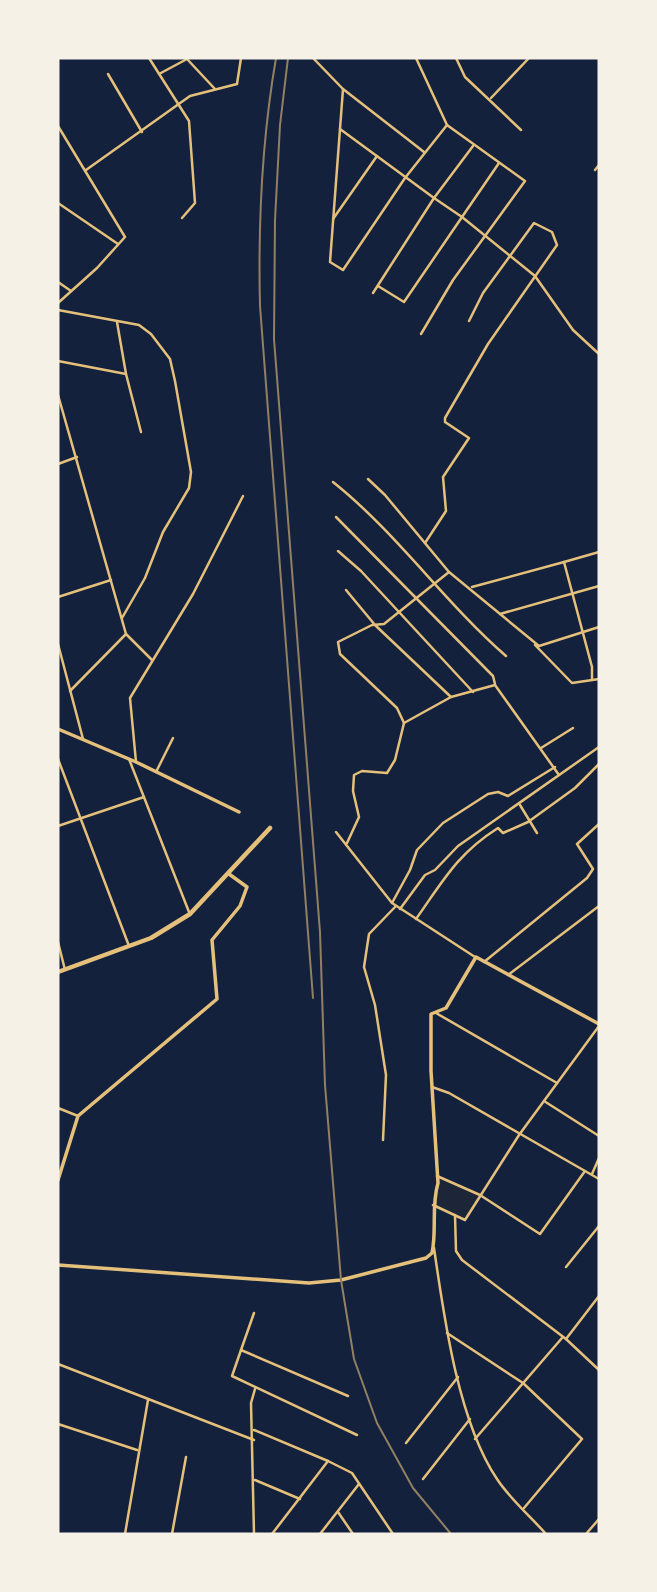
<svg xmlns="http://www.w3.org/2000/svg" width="657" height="1592" viewBox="0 0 657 1592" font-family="Commissioner,sans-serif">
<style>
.green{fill:#1d2539}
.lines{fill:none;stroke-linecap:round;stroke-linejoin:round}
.minor{stroke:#e5c07b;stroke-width:2.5}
.tertiary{stroke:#e5c07b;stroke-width:3.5}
.secondary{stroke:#e5c07b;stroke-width:4.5}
.rail{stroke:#918062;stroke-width:2}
</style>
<rect width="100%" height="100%" fill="#14213d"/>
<path class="green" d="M437,1176L480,1195L465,1220L433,1205Z"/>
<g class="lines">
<g class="minor">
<path d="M149,58L189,121L195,203L182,218"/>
<path d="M313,58L343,89L330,262L343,270L405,178L447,125L525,181L453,280L421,334"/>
<path d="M416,58L447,125"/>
<path d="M456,58L465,77L521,130"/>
<path d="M187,59L215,89"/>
<path d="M108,74L142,132"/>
<path d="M159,74L187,59"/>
<path d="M343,89L424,152"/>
<path d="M491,98L529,58"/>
<path d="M58,126L125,237L97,268L58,303"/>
<path d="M340,129L434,198L373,293"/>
<path d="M473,146L434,198L462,217L499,163"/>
<path d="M86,170L190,96L237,84L241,58"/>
<path d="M595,170L599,165"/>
<path d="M58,203L118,244"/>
<path d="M333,219L377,156"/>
<path d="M58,282L71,291"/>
<path d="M378,286L404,302L462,217L535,276L573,330L599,354"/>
<path d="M58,310L139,325L151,334L170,359L175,381L191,472L189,488L163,532L145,578L122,618"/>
<path d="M117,322L126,374L141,432"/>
<path d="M58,361L126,374"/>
<path d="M58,395L126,634L152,660"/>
<path d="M58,464L77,457"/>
<path d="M368,479L385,495L449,572L539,646L535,645L572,683L599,679"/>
<path d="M333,482C397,533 444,602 506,656"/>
<path d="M336,517L493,676L495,684"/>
<path d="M425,543L446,511L443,477L469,438L445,422V418L488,344L557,245L552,232L534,223L483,293L469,321"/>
<path d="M338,551L361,571L473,692"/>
<path d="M564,562L599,552"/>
<path d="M472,587L564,562L592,667V680"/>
<path d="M346,590L375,625L451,697"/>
<path d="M58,597L111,580"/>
<path d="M500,614L599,586"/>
<path d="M58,644L83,739"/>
<path d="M539,646L599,627"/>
<path d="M70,691L126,634"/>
<path d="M404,723L397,708L340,654L338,642L372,625L384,624L449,572"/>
<path d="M541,748L573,728"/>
<path d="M58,759L129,946"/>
<path d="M129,759L189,912"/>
<path d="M136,762L130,698L193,594L243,496"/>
<path d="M156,772L173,738"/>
<path d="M520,805L537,833"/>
<path d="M58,826L144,797"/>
<path d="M336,832L392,903L475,957"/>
<path d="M347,843L359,817L353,791L354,775L362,771L387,773L395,760L404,723L451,697L495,685L559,775"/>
<path d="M392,903L410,870L417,850L443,823L488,794L498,792L508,796L555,767"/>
<path d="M400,909L425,875L435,870L458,846L599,747"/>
<path d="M416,919C443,881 457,854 498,828L503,833L528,822L575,788L599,764"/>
<path d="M58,942L65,970"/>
<path d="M484,962L587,878L593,869L577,844L599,824"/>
<path d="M508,975L599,906"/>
<path d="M436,1013L557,1083"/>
<path d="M432,1087L449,1093L599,1179"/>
<path d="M544,1101L599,1136"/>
<path d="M58,1108L78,1116"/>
<path d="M383,1140L386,1075L375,1005L364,967L369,934L396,906"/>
<path d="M592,1174L599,1158"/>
<path d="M437,1176L480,1195L540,1234L585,1171"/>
<path d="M433,1205L465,1220L519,1135L599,1026"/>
<path d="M455,1215L456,1251L462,1260L566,1339L599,1370"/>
<path d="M434,1248C444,1317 458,1421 497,1479C510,1499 530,1516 546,1534"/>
<path d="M566,1267L599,1226"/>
<path d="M447,1333L523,1383L582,1439L524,1508"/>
<path d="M566,1339L599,1296"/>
<path d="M241,1350L254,1313"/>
<path d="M58,1364L254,1440"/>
<path d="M348,1396L241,1350L232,1376L357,1435"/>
<path d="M58,1424L137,1450"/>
<path d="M254,1430L328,1461L272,1534"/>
<path d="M475,1439L562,1338"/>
<path d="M406,1443L458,1377"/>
<path d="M328,1461L352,1473L393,1534"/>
<path d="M423,1479L470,1419"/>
<path d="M255,1480L300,1499"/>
<path d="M338,1512L353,1534"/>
<path d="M125,1534L148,1400"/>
<path d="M172,1534L186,1457"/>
<path d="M254,1534L251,1403L255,1389"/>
<path d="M320,1534L359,1484"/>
<path d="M586,1534L599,1519"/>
</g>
<g class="tertiary">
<path d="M58,729L136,762L239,812"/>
<path d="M58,1180L78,1116L217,999L212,940L240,906L247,887L229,874"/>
<path d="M58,1265L309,1283L341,1280L426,1258L432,1253C437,1230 431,1207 438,1183L431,1071V1014L446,1008L476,957L599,1024"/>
</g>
<path class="secondary" d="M58,972L151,938L190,914L270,828"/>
<g class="rail">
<path d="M276,58C262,139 258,224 260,306L313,998"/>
<path d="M288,58L280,125L275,220L274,339L320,932L325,1085L341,1280L354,1359L377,1423L413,1488L451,1534"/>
</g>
</g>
<rect width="657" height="1592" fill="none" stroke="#f6f1e7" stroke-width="119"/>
</svg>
